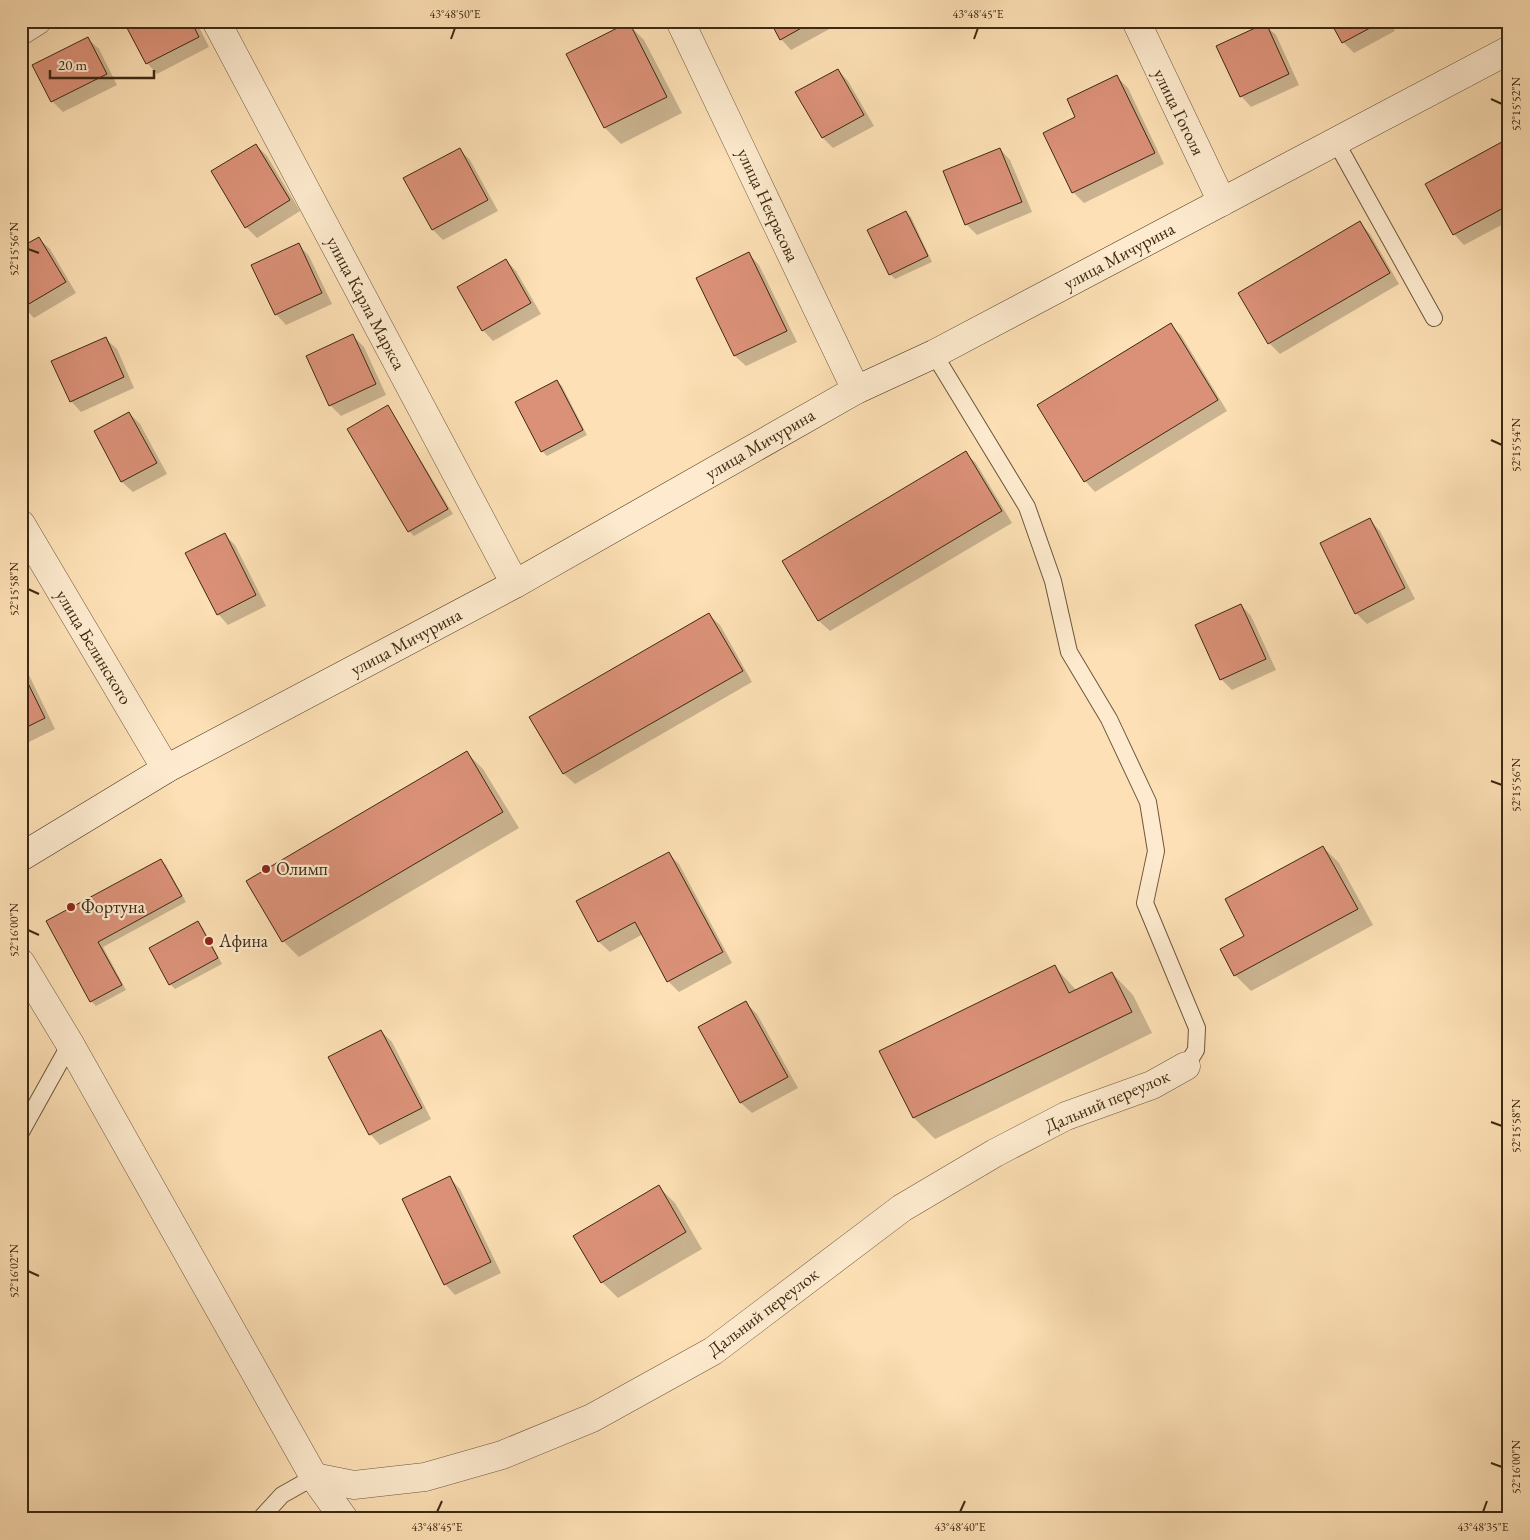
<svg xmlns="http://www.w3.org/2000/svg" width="1530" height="1540" viewBox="0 0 1530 1540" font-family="'EB Garamond',serif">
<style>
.shadow{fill:#0003}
.building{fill:#db9178;stroke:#3d2912}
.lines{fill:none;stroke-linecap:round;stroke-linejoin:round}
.lane-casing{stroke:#6d573b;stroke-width:18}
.street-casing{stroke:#6d573b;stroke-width:29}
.secondary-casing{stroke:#3d2912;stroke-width:29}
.lane{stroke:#feebcf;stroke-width:16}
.street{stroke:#feebcf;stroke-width:28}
.secondary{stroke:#feebcf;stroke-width:28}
.ticks{fill:none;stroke:#3d2912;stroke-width:2}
.poi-dot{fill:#8f2418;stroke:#feebcf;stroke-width:2}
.labels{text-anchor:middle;stroke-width:4.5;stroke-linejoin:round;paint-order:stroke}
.street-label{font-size:18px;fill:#3d2912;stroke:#feebcf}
.poi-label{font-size:18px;fill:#3d2912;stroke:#feebcf;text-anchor:start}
.neatline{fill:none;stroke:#3d2912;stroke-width:2}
.ticks-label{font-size:12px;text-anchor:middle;fill:#3d2912}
</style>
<rect width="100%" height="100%" fill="#fde0b5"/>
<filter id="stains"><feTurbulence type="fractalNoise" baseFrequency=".004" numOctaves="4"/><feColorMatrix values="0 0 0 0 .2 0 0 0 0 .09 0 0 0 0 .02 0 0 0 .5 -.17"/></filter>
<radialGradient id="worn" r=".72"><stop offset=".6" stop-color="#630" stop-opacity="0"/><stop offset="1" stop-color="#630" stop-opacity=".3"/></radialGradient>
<g class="shadow">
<path d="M142,21H196L209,47L157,74L147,63Z"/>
<path d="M771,21H844L791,50L781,39Z"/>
<path d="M1024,21H1034L1027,24Z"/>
<path d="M1332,21H1390L1395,31L1354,53L1343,42Z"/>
<path d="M628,24L644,40L682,113L621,144L605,128L567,54Z"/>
<path d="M1265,25L1276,35L1299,85L1251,107L1241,96Z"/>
<path d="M88,39L99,49L117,85L63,112L52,101Z"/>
<path d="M838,70L848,81L874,126L833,148L823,138Z"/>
<path d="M1117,77L1128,88L1164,164L1084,203L1073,192L1077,118Z"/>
<path d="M1509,139V221L1464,245L1454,234Z"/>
<path d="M256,145L267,156L300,211L257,238L246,227Z"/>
<path d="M459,149L470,160L498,211L443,240L433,230Z"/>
<path d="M1000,149L1010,160L1032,212L977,235L966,224Z"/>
<path d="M906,212L911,217L932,262L895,279L890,274Z"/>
<path d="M1360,223L1370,234L1399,284L1280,354L1269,343Z"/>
<path d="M39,239L50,249L76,293L34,318L21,304V249Z"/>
<path d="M299,245L309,256L332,304L286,325L276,314Z"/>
<path d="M749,254L759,265L797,342L746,366L735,356Z"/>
<path d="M506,260L516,271L541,314L493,341L483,330Z"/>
<path d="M1170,325L1181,335L1227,411L1095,492L1085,481Z"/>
<path d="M353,336L364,347L386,395L341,416L330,405Z"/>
<path d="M106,339L117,349L134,388L81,412L71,401Z"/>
<path d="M557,381L562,386L587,435L547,456L542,451Z"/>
<path d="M387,407L392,412L453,514L414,536L409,531Z"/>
<path d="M129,413L140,424L167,474L133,492L122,482L95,432Z"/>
<path d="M965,453L976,463L1012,523L830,631L819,621L783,561Z"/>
<path d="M1370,520L1380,531L1415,599L1367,624L1356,613Z"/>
<path d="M224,534L235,545L266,606L228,625L218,614Z"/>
<path d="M1241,605L1251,616L1276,670L1232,690L1221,679Z"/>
<path d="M709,615L720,625L752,682L575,784L564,774L531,717Z"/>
<path d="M21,667L28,673L55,729L25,744L21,741Z"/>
<path d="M467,753L483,769L519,828L299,957L283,941Z"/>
<path d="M1323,847L1339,863L1373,925L1251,991L1235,975L1246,936Z"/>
<path d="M668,853L679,864L732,963L679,992L668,981L643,934L610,952L599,942L577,901Z"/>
<path d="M161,860L166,865L186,902L103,947L126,990L96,1006L91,1001L47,922Z"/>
<path d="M198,923L203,928L222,964L175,989L170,984Z"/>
<path d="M1055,967L1077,991L1112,973L1133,995L1152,1033L935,1139L914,1118Z"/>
<path d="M746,1003L757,1014L798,1088L752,1113L741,1103L700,1028Z"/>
<path d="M381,1031L392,1042L431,1119L380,1145L370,1134Z"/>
<path d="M450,1178L460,1189L501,1273L455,1295L445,1284Z"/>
<path d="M659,1187L675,1203L702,1249L618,1298L602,1282Z"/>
</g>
<g class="building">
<path d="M139,21H191L199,37L146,64L127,28Z"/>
<path d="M770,21H814L780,40Z"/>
<path d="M1330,21H1383L1342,43Z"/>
<path d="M629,22L667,97L604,128L566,54Z"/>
<path d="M1266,23L1289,74L1240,97L1216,46Z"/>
<path d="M88,37L107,74L51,102L32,65Z"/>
<path d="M838,69L864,115L822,138L795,92Z"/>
<path d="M1117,75L1155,153L1072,193L1043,133L1075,117L1067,99Z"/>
<path d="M1509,138V205L1453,235L1425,184Z"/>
<path d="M256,144L290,200L245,228L211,171Z"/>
<path d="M460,148L488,200L432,230L403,178Z"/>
<path d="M1000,148L1022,202L965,225L943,171Z"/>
<path d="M906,211L928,256L889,275L867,230Z"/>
<path d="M1360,221L1390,273L1268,344L1238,293Z"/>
<path d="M39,237L66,282L22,308L21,247Z"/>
<path d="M299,243L322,293L275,315L251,265Z"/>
<path d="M749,252L787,331L734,356L696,278Z"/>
<path d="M506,259L531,303L482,331L457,287Z"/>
<path d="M1171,323L1218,400L1084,482L1037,405Z"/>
<path d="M353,334L376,384L329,406L306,356Z"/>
<path d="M106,337L124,377L70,402L51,361Z"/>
<path d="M557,380L583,430L541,452L515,402Z"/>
<path d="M388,405L448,509L408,532L347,429Z"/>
<path d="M129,412L157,463L121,482L94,431Z"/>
<path d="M966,451L1002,511L818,621L782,561Z"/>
<path d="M1370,518L1405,588L1355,614L1320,543Z"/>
<path d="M225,533L256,595L217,615L185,553Z"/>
<path d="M1241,604L1266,659L1220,680L1195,625Z"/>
<path d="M709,613L743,671L563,774L529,717Z"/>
<path d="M21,669L45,718L21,730Z"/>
<path d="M467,751L503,812L282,942L246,881Z"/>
<path d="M1323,846L1358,909L1234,976L1220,949L1244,936L1225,899Z"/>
<path d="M669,852L723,952L667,982L635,922L598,942L576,901Z"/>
<path d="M161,859L182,896L98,942L122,985L90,1002L46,921Z"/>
<path d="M198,921L218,958L169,985L149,948Z"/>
<path d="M1055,965L1069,993L1112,972L1132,1012L913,1118L879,1051Z"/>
<path d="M746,1001L788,1077L740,1103L698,1027Z"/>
<path d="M381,1030L422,1108L369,1135L328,1057Z"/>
<path d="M450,1176L491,1262L444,1285L402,1199Z"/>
<path d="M659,1185L686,1232L601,1283L573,1236Z"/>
</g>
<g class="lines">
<g class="lane-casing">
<g id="lane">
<path d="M1336,142L1434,318"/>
<path d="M934,354L1027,507L1053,581L1069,652L1109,719L1148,802L1156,851L1145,903L1197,1028L1196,1050L1186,1066"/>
<path d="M21,1132L70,1044"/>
<path d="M260,1519L282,1495L314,1477"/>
</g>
</g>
<g class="street-casing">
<g id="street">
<path d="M216,21L515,584"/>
<path d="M680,21L856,390"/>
<path d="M1136,21L1222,202"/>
<path d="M21,31L37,21"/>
<path d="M21,524L166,769"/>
<path d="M21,963L70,1044L314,1477L344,1519"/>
<path d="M314,1477L354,1485L425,1477L502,1455L592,1418L713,1351L902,1208L995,1153L1066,1116L1152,1085L1186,1066"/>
</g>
</g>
<g class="secondary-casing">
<path id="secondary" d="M21,857L166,769L515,584L856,390L934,354L1509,50"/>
</g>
<use href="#lane" class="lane"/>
<use href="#street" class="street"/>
<use href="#secondary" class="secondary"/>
</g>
<path class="ticks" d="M451,39L455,28M974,39L978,28M1491,99L1502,104M28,249L39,253M1491,440L1502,445M28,589L39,594M1491,781L1502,785M28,930L39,935M1491,1122L1502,1126M28,1271L39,1276M1491,1463L1502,1467M437,1512L442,1501M960,1512L965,1501M1483,1512L1487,1501"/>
<g class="poi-dot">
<circle cx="266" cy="869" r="5"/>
<circle cx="71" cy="907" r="5"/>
<circle cx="209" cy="941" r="5"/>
</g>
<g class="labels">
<g class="street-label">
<text transform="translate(1179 112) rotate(64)" y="6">улица Гоголя</text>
<text transform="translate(768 205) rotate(65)" y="6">улица Некрасова</text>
<text transform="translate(1119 256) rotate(-28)" y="6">улица Мичурина</text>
<text transform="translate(366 303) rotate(62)" y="6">улица Карла Маркса</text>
<text transform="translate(760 444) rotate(-30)" y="6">улица Мичурина</text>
<text transform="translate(406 642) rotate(-28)" y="6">улица Мичурина</text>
<text transform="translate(94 647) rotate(59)" y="6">улица Белинского</text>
<text transform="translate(1107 1101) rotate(-23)" y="6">Дальний переулок</text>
<text transform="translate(763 1312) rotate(-37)" y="6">Дальний переулок</text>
</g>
<g class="poi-label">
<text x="276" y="875">Олимп</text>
<text x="81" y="913">Фортуна</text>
<text x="219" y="947">Афина</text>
</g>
</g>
<rect width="1530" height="1540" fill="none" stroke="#fde0b5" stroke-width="55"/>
<path d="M50 70v8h104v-8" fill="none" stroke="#3d2912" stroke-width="2.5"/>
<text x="58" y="70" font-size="15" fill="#3d2912" stroke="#feebcf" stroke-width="4" paint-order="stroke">20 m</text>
<rect x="28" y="28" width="1474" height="1484" class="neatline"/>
<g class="ticks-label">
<text x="455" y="18">43°48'50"E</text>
<text x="978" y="18">43°48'45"E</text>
<text transform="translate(1516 104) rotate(-90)" y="4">52°15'52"N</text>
<text transform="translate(14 249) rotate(-90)" y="4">52°15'56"N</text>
<text transform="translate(1516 445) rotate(-90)" y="4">52°15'54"N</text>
<text transform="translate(14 589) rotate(-90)" y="4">52°15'58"N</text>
<text transform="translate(1516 785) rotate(-90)" y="4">52°15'56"N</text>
<text transform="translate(14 930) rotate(-90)" y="4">52°16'00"N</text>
<text transform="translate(1516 1126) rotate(-90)" y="4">52°15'58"N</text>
<text transform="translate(14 1271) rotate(-90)" y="4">52°16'02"N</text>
<text transform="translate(1516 1467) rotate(-90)" y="4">52°16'00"N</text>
<text x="437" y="1531">43°48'45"E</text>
<text x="960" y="1531">43°48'40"E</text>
<text x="1483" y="1531">43°48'35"E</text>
</g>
<rect width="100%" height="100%" filter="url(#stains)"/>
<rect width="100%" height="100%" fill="url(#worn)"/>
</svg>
